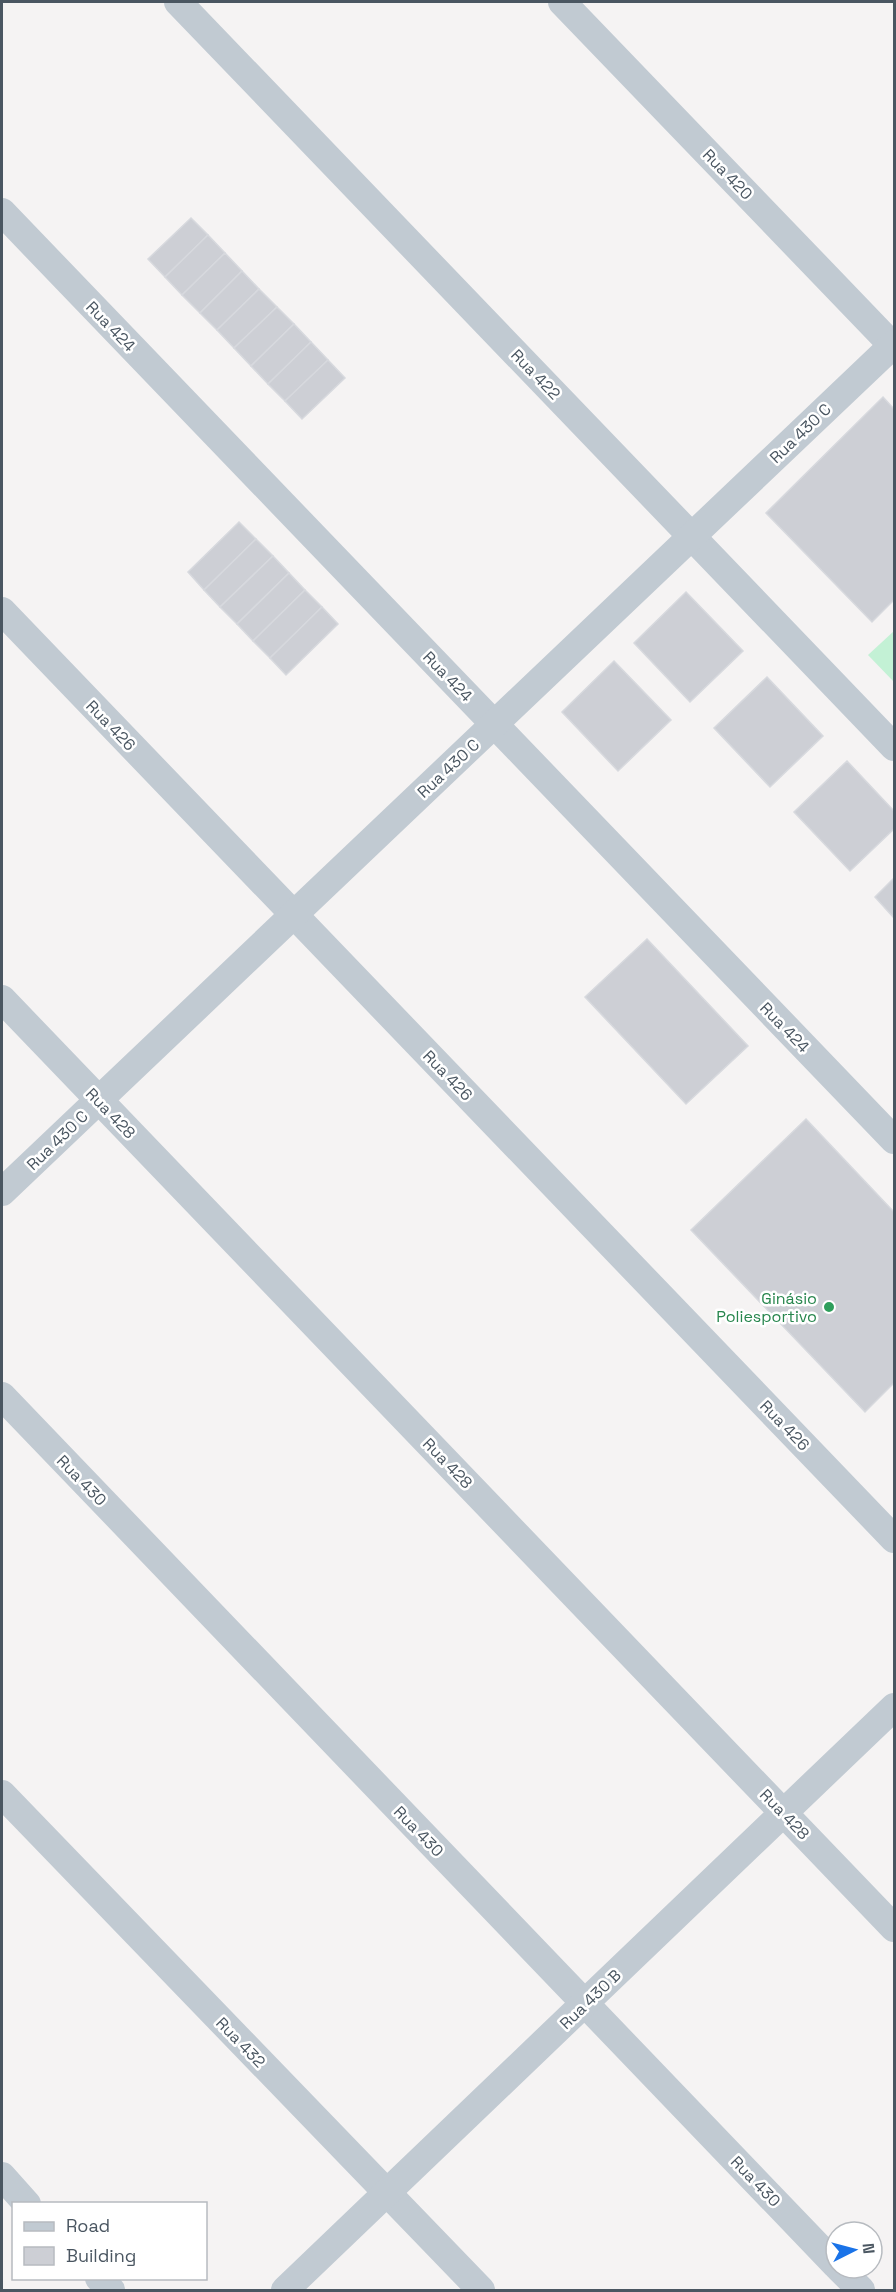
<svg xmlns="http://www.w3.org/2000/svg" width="896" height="2292" viewBox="0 0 896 2292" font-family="'Space Grotesk',sans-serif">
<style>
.green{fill:#c3f1d5}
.building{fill:#cdcfd5;stroke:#d7d9de;stroke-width:1.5}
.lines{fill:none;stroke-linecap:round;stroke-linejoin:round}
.minor{stroke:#c1cad2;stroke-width:28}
.leisure-dot{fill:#2e9e5b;stroke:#fff;stroke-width:2}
.labels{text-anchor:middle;stroke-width:5;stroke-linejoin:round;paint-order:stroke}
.street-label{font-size:16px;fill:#4a5661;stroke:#fff}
.leisure-label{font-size:16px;fill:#27864d;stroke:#fff;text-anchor:end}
</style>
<rect width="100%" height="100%" fill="#f5f3f3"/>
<path class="green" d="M894,631V682L868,655Z"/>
<g class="building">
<path d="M191,218L208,235L165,277L148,259Z"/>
<path d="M208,235L225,253L182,295L165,277Z"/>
<path d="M225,253L242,271L200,313L182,295Z"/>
<path d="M242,271L259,289L217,330L200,313Z"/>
<path d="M259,289L277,307L234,348L217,330Z"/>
<path d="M277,307L294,324L251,366L234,348Z"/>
<path d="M294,324L311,342L268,384L251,366Z"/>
<path d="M311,342L328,360L285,401L268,384Z"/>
<path d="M328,360L345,378L302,419L285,401Z"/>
<path d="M883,397L894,409V600L872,622L766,513Z"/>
<path d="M239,522L256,539L204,590L188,572Z"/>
<path d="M256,539L273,556L220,607L204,590Z"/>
<path d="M273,556L289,573L237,624L220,607Z"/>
<path d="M289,573L305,590L253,641L237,624Z"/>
<path d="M305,590L322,607L270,658L253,641Z"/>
<path d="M686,592L743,651L690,702L634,643Z"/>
<path d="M322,607L338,624L286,675L270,658Z"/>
<path d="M614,661L671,720L618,771L562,712Z"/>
<path d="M767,677L823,736L770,787L714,728Z"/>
<path d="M847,761L894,811V829L850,871L794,812Z"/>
<path d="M894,878V918L875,897Z"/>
<path d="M647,939L748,1046L686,1104L585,997Z"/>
<path d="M806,1119L894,1212V1383L865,1412L691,1230Z"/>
</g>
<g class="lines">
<g class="minor">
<path d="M178,2L894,747"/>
<path d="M562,2L894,347"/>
<path d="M2,212L894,1140"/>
<path d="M2,611L894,1539"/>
<path d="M2,999L894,1928"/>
<path d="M2,1192L894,344"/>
<path d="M2,1396L836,2265"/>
<path d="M2,1794L481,2290"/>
<path d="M2,2176L27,2204"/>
<path d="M839,2268L861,2290"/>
<path d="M99,2278L111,2290"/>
<path d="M285,2290L894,1707"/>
</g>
</g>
<circle class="leisure-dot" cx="829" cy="1307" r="6"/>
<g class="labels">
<g class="street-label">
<text transform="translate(728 174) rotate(46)" y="6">Rua 420</text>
<text transform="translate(111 326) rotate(46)" y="6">Rua 424</text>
<text transform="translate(536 374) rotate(46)" y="6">Rua 422</text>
<text transform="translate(800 433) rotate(-44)" y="6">Rua 430 C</text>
<text transform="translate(448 676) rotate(46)" y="6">Rua 424</text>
<text transform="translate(111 725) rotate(46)" y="6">Rua 426</text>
<text transform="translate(448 768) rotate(-43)" y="6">Rua 430 C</text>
<text transform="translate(785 1027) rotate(46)" y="6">Rua 424</text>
<text transform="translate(448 1075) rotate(46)" y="6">Rua 426</text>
<text transform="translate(111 1113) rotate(46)" y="6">Rua 428</text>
<text transform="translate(57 1140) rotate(-44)" y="6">Rua 430 C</text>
<text transform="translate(785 1425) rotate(46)" y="6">Rua 426</text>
<text transform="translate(448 1463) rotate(46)" y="6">Rua 428</text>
<text transform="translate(82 1480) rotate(46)" y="6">Rua 430</text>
<text transform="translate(785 1814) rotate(46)" y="6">Rua 428</text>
<text transform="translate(419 1831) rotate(46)" y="6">Rua 430</text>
<text transform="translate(590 1999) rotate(-44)" y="6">Rua 430 B</text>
<text transform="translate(241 2042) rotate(46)" y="6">Rua 432</text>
<text transform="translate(756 2181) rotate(46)" y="6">Rua 430</text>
</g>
<g class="leisure-label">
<text x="817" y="1304">Ginásio<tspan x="817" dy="18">Poliesportivo</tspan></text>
</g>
</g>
<rect width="896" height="2292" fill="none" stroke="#4a5661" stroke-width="6"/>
<rect x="12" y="2202" width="195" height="78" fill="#ffffff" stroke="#b7bbc0" stroke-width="1.5"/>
<rect x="24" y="2222" width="30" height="9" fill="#c1cad2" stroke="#b7bbc0" stroke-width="1.5"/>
<text x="66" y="2232" font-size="18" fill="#4a5661">Road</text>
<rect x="24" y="2247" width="30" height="18" fill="#cdcfd5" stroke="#b7bbc0" stroke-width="1.5"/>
<text x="66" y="2262" font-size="18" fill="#4a5661">Building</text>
<g transform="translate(854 2250) rotate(84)"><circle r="28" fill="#ffffff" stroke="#b7bbc0" stroke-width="1.5"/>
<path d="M0-4.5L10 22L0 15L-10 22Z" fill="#1a73e8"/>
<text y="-9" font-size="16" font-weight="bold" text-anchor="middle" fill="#4a5661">N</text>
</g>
</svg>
